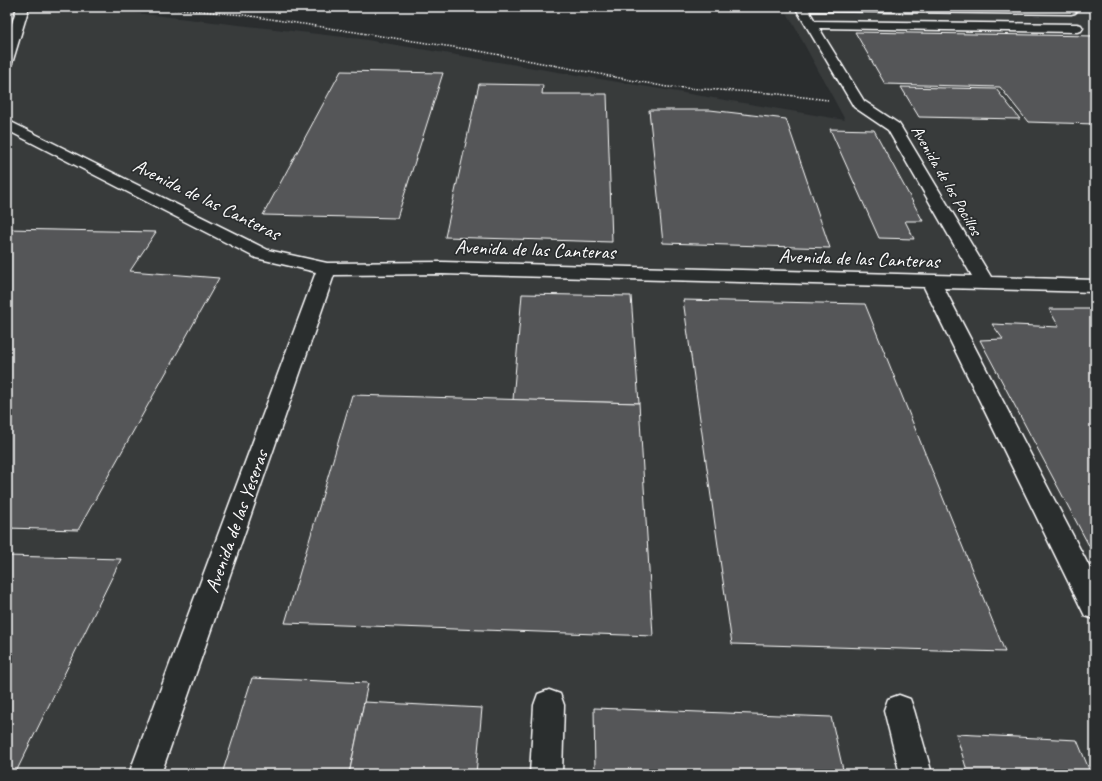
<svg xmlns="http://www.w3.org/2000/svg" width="1102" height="781" viewBox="0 0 1102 781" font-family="Caveat,sans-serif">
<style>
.built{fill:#373a3b}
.building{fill:#555758;stroke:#fff}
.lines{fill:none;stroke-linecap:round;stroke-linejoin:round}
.minor-casing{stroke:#fff;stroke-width:3}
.path{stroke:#fff;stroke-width:1.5;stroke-dasharray:1.5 1.5;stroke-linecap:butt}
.minor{fill:#2a2d2e;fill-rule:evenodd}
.labels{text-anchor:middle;stroke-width:3.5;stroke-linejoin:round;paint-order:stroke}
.far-street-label{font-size:17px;fill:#fff;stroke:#2a2d2e}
.street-label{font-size:20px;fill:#fff;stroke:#2a2d2e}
</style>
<rect width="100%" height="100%" fill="#2a2d2e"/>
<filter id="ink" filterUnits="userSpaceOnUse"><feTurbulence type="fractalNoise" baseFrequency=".025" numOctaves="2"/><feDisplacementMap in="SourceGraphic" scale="8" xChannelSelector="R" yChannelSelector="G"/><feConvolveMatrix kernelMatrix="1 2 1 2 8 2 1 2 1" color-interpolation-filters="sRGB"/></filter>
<g filter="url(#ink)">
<path class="built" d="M7,7H84L361,39L845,120L784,7H1095V774H7Z"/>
<g class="building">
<path d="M855,32L1095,36V124L1028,122L1000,87L885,84Z"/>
<path d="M341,71L443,73L397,218L263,215Z"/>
<path d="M479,84L543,85L542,94H607L612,242L445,237Z"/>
<path d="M901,87L996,89L1020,119L919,117Z"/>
<path d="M649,110H710L786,119L830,248L663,243Z"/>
<path d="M830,129L874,130L923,221H905L914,239L879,238Z"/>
<path d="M7,229L156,232L130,271L219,278L78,530L7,528Z"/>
<path d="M522,294L631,296L639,403L513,400Z"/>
<path d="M683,300L865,304L1005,652L732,644Z"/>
<path d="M1049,309H1095V557L980,340L1003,339L992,324L1059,327Z"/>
<path d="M352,395L639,403L653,636L285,623Z"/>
<path d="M7,556L121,559L15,774H7Z"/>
<path d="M252,678L368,683L349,774H222Z"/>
<path d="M364,702L482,708L476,774H349Z"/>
<path d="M594,708L831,717L844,774H595Z"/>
<path d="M956,734L1077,740L1091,774H968Z"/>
</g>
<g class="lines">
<g class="minor-casing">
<g id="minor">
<path d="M17,7H29L13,60L12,63L7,64V40Z"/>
<path d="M795,7H1032L1071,8L1075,9L1077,11L1075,13L1071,14L809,11L815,21L1077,24L1081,25L1083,28L1081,31L1077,32L819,28L864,101L899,124L901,127L991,277L1095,280V292L944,288L1095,578V619L1085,616L924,287L442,274L334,275L161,774H129L316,272L256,258L7,130V120L268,250L327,263L442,262L972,276L888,130L854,107Z"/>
<path d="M549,690L560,694L564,705L562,774H530L534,705L538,694Z"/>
<path d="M899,695L910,699L914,710L932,774H900L884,710L888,699Z"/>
</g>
</g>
<path class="path" d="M156,7L244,15L479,51L667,87L770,93L828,100"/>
<use href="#minor" class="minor"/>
</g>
</g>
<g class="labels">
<g class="far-street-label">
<text transform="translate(947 180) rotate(60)" y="6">Avenida de los Pocillos</text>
</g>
<g class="street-label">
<text transform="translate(207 199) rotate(26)" y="7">Avenida de las Canteras</text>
<text transform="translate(535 249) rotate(2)" y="7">Avenida de las Canteras</text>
<text transform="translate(859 258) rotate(2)" y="7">Avenida de las Canteras</text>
<text transform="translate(236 521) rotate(-70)" y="7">Avenida de las Yeseras</text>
</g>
</g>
<rect width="1102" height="781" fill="none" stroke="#2a2d2e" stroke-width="24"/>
<rect x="12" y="12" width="1078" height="757" fill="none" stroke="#fff" stroke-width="1.5" filter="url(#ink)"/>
</svg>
